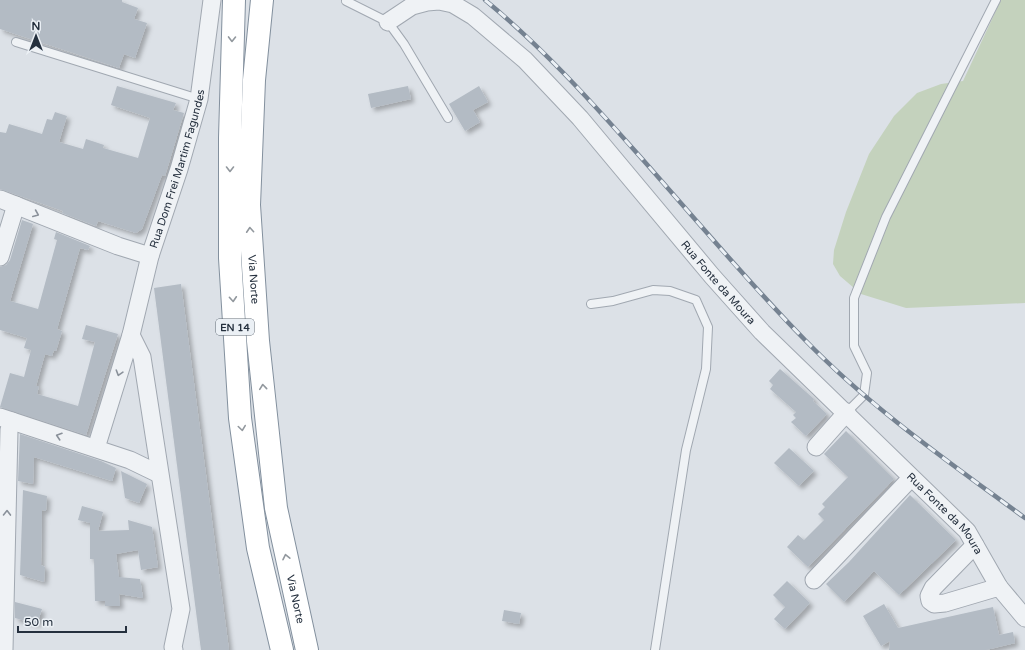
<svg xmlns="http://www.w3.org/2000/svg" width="1025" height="650" viewBox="0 0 1025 650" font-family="'Varela Round',sans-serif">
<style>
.green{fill:#c4d2bd}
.building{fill:#b3bbc4;filter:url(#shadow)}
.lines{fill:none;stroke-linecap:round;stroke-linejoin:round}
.service-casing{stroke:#a1a8b1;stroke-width:10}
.minor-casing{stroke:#a1a8b1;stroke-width:19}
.trunk-casing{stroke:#83909e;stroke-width:24}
.service{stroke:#eff2f5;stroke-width:8}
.minor{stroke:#eff2f5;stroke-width:17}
.trunk{stroke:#fff;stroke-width:22}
.rail-casing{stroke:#758291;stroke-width:4.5}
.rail{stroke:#ebf0f5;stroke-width:3;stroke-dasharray:9;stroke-linecap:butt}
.oneway{stroke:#92989e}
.oneway2{stroke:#8a919a}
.labels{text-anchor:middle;stroke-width:3;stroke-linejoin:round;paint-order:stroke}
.shield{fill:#ebf0f5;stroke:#606a75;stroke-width:1}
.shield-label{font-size:10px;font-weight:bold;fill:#25303e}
.street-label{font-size:11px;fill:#25303e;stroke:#ebf0f5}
</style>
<defs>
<filter id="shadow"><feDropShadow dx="3.5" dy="3.5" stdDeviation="2" flood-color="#0004"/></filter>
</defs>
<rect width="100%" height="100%" fill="#dce1e7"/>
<path class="green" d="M1001,0H1025V303L906,308L861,294L840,276L833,264L834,250L846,212L869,154L894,116L917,93L941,84L963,81Z"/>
<g class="building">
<path d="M0,0H122V2L138,8L134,19L147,23L135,58L124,54L119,68L0,29Z"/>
<path d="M117,86L176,103L173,110L184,113L165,176L162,175L142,229L136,233L98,221L96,226L62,213L63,211L0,189V132L6,133L9,124L42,134L47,119L52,120L55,112L67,116L59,142L83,149L86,139L104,145L103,148L138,158L150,118L111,105Z"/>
<path d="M408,86L411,99L371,108L368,94Z"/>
<path d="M479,86L488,102L473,110L480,122L465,131L449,104Z"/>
<path d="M22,220L33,224L10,301L38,309L57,240L54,239L56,232L90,246L88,250L80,248L57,329L62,331L56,351L54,350L52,356L45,354L36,386H39L37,394L78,406L95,342L82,339L86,325L118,334L86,435L0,407L10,373L24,377L31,350L24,348L27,338L0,330V267L6,265L10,260Z"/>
<path d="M181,284L229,650H201L154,288Z"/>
<path d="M780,369L814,399L813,401L827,414L806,436L791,422L796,418L793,415L796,412L770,389L773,385L769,381Z"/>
<path d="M846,431L894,479L808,567L787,547L798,535L804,540L824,520L818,514L825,507L822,504L848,477L824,454Z"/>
<path d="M20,434L101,461L116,468L112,481L34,457L33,484L18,481Z"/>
<path d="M789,448L814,471L799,486L774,463Z"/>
<path d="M121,471L147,484L139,503L125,498Z"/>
<path d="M23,490L47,496L46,511L42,510L41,565L45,567L44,582L20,575Z"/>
<path d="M910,495L956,540L899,595L874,571L844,602L826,584L849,562Z"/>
<path d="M82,506L103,512L98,531L129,530L128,520L152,527L158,567L141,570L138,550L116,554L119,577L140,579L143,598L119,594L120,606H105V601H95L94,559H90V523L78,520Z"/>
<path d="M787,581L810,603L785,629L774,619L785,607L773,595Z"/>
<path d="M15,602L42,609L37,624L15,618Z"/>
<path d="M884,604L898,628L993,607L999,635L1013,632L1015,643L986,650H889L890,641L881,646L863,616Z"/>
<path d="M504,610L521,613L519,624L502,621Z"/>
</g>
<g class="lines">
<g class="service-casing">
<g id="service">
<path d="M346,1L388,22L404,44L448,118"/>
<path d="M16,42L199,99"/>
<path d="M591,304L613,301L653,290L670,291L696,300L708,327L706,369L686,450L655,650"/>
<path d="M847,412L864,395L867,373L854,346V298L886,217L996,0"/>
</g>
</g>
<g class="minor-casing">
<g id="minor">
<path id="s1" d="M388,22L412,6L427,2L439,1L453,4L473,16L525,60L580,118L712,276L762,332L967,531L999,587L1025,618"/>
<path d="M0,199L118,246L150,256"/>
<path d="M0,257L16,205"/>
<path d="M131,335L142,357L181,609L173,647L174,650"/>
<path d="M0,417L130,460L159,474"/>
<path d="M816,447L847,412"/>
<path id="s2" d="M96,448L131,335L150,256L179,169L199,99L212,0"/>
<path d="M975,545L933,588L929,596L930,601L934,604L945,603L999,587"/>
<path d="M814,580L911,478"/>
<path d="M4,650L9,430L12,421"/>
</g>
</g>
<g class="trunk-casing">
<g id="trunk">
<path d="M234,0L230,138V258L240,418L258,548L282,650"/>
<path id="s3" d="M262,0L254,80L249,205L258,341L276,508L307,650"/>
</g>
</g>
<use href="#service" class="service"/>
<use href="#minor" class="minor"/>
<use href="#trunk" class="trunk"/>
<g class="rail-casing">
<path id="rail" d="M485,0C541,46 588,98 636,152C692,215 746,280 805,340C871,408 949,462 1025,518"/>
</g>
<use href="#rail" class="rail"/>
</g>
<defs><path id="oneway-chevron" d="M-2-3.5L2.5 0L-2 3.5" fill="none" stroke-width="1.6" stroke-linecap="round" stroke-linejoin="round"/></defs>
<g class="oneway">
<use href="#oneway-chevron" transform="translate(232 39) rotate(91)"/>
<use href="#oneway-chevron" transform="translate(230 169) rotate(90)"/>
<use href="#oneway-chevron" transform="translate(250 230) rotate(-94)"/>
<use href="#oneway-chevron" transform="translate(233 299) rotate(86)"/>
<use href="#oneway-chevron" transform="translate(263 387) rotate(-96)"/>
<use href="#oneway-chevron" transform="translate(242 428) rotate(82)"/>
<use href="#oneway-chevron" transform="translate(286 557) rotate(-102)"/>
</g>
<g class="oneway2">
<use href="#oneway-chevron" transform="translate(36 214) rotate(23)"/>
<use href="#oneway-chevron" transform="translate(119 373) rotate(107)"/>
<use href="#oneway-chevron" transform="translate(59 436) rotate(-162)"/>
<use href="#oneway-chevron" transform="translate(7 513) rotate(-89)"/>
</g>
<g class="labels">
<rect class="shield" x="216" y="319" width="38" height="16" rx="3"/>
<g class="shield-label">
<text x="235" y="331">EN 14</text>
</g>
<g class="street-label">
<text dy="4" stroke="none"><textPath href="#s2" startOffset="291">Rua Dom Frei Martim Fagundes</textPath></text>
<text dy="4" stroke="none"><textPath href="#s3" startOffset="280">Via Norte</textPath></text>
<text dy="4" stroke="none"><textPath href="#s1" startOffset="457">Rua Fonte da Moura</textPath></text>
<text dy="4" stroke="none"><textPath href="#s1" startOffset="781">Rua Fonte da Moura</textPath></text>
<text dy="4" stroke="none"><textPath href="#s3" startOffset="603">Via Norte</textPath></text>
</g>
</g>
<g transform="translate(36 36)" stroke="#ebf0f5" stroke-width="3" paint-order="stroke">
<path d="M0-3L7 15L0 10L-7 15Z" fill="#25303e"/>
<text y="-6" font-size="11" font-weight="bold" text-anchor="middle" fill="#25303e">N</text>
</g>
<path d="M18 626v6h108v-6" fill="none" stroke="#25303e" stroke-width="2"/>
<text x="24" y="626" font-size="12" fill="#25303e" stroke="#ebf0f5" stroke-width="3" paint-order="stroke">50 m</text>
</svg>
